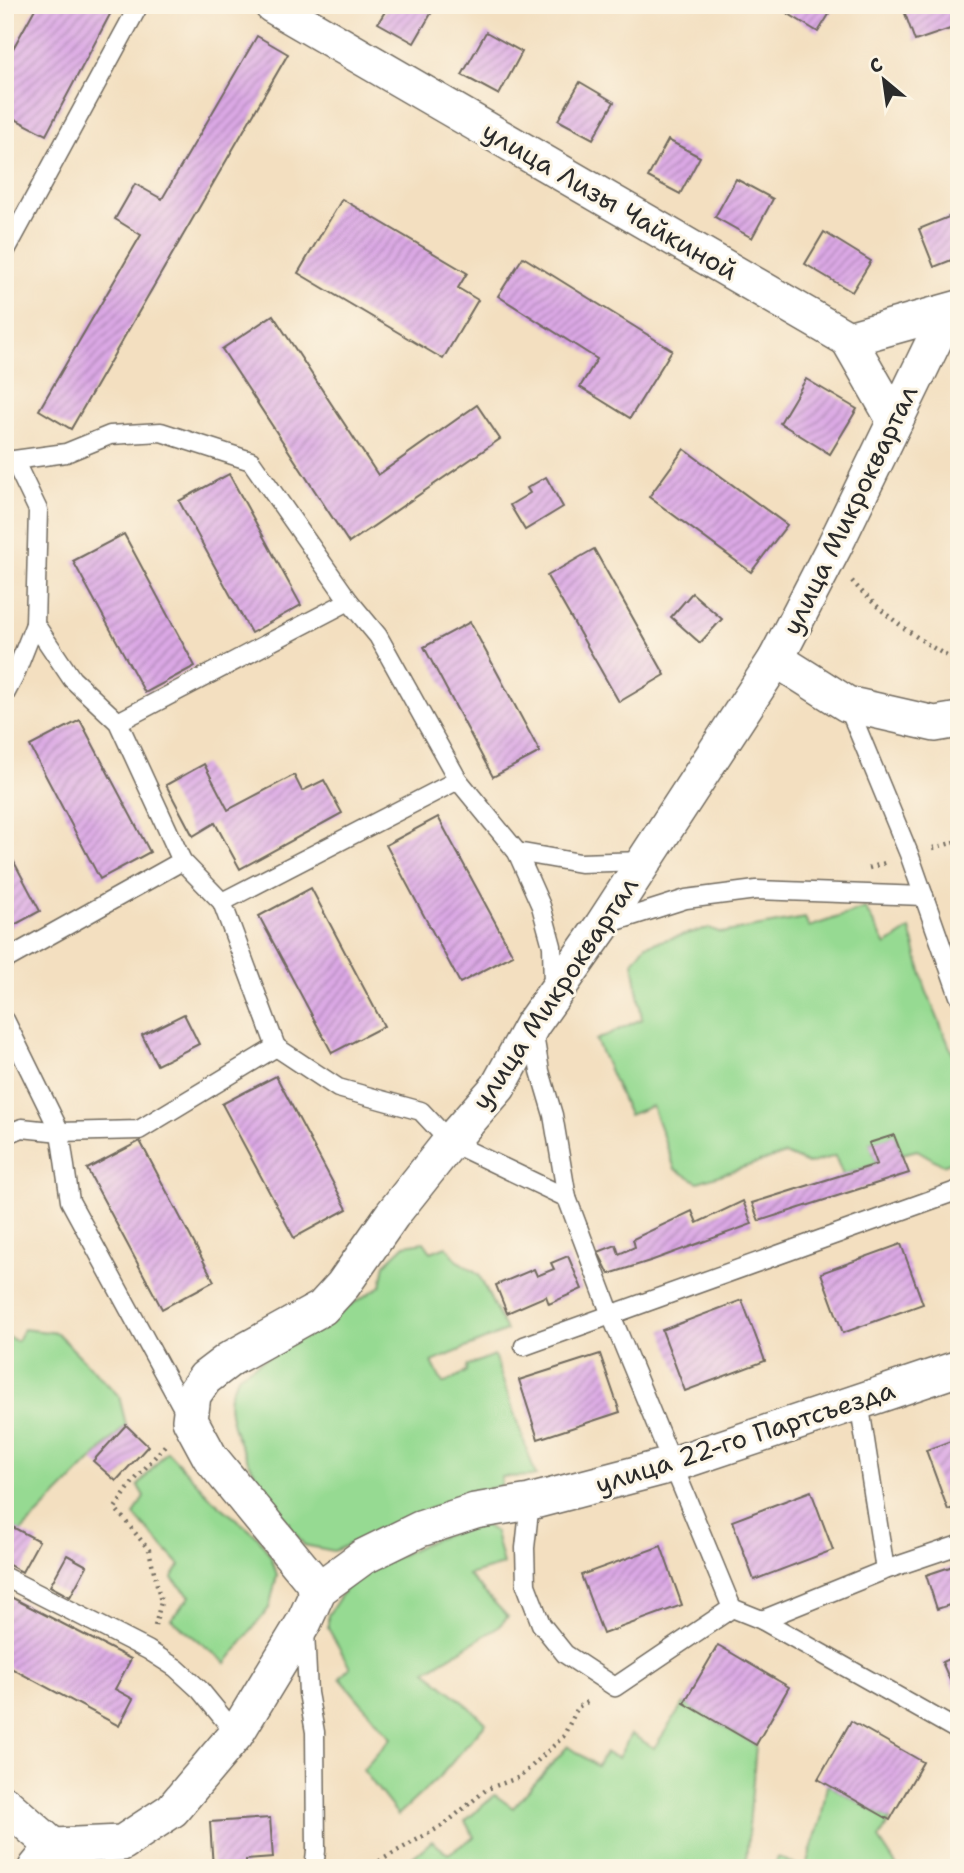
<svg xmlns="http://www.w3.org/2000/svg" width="964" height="1873" viewBox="0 0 964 1873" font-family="'Shantell Sans',sans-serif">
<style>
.garden{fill:#96da92;stroke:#60825e;stroke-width:2}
.building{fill:url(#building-hatch)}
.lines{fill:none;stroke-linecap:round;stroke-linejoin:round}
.lane-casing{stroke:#716a5f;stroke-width:21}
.street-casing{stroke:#716a5f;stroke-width:38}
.path{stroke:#716a5f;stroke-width:4.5;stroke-dasharray:2 5;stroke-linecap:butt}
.lane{stroke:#fff;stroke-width:18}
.street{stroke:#fff;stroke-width:35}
.labels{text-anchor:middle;stroke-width:6;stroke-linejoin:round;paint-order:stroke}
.street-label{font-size:26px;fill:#2b2b2b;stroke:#fcf5e5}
</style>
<defs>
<pattern id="building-hatch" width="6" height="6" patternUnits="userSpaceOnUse" patternTransform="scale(1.75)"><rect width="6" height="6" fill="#dba8e5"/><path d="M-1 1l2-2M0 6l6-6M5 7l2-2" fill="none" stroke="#b289ba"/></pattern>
</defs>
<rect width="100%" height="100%" fill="#fcf5e5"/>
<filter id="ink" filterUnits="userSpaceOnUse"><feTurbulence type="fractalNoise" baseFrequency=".0143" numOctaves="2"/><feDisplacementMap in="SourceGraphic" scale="14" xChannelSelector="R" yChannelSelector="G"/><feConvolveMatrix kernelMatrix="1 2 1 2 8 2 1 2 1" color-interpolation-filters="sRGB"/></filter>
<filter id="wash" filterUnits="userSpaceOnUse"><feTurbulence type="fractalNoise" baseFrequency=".00686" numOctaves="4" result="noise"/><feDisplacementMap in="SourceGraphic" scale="28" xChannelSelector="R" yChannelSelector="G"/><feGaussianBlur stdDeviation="1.57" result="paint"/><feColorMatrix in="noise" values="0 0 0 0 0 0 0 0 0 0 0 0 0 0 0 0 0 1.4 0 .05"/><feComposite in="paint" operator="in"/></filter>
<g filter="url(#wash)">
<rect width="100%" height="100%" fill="#f3dfc0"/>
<g class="garden">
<path d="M865,908L886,945L910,929L926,990L959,1069V1158L943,1165L917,1150L902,1154L894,1136L870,1143L877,1164L843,1175L835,1156L808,1164L785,1154L698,1182L675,1169L652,1106L629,1115L596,1040L642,1019L633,962L646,945L709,928L721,933L805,918L809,927Z"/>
<path d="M424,1242L431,1252L446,1246L458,1261L479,1275L506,1331L432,1362L443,1384L466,1372L467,1366L494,1355L536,1476L501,1477L502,1485L421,1512L334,1551L304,1545C280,1513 222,1436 230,1395C232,1389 236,1381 239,1375L381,1286L385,1264L405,1245Z"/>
<path d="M23,1329L57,1333L119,1396L126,1425L21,1532L5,1523V1336L17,1341Z"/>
<path d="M167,1451L213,1500L258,1537L271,1557L277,1575L269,1608L226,1663L171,1619L190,1596L172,1578L180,1565L134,1515L144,1496L138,1486Z"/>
<path d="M482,1523L495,1532L503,1565L468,1575L508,1617L497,1628L426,1671L478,1715L486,1723L442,1774L398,1815L363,1770L391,1738L340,1678L350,1667L328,1628V1615L346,1588L373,1568L432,1540Z"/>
<path d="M684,1703L756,1745L746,1861L774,1867L778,1857L803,1868H400L432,1841L448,1854L474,1837L465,1821L495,1795L513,1808L568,1746L597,1766L605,1753L618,1758L631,1734L654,1748Z"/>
<path d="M827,1784L890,1820L879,1839L898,1868H805L821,1819Z"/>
</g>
<g id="blocks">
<g class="building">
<path d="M37,5H115L46,135L5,114V63Z"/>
<path d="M389,5H436L414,43L378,23Z"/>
<path d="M774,5H835L818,32Z"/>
<path d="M910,5H955L959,16V26L915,41L903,8Z"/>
<path d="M486,32L522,52L499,95L462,75Z"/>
<path d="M257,36L288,54L71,429L39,410L141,235L115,219L135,184L162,199Z"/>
<path d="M580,82L614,102L593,139L558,120Z"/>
<path d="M668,140L700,157L680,194L648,177Z"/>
<path d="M736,179L773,199L752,238L715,217Z"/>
<path d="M342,199L467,273L458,288L478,300L443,359L298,273Z"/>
<path d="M956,214L959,220V257L934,267L919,229Z"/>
<path d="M824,232L871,261L852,292L805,264Z"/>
<path d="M523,257L672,350L630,418L580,387L597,359L498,296Z"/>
<path d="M273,315L378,475L477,405L500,439L349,543L222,349Z"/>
<path d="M806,379L857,409L830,454L780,423Z"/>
<path d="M684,449L787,525L751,572L649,497Z"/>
<path d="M229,474L301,605L251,633L179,501Z"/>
<path d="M546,477L563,507L525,530L510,505L530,493L527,488Z"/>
<path d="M124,534L195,666L145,693L73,561Z"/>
<path d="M594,549L665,675L619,702L547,576Z"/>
<path d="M692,593L722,619L700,643L671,617Z"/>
<path d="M470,622L540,752L493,777L424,647Z"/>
<path d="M80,720L150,852L100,879L30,746Z"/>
<path d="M204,764L228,810L294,775L302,791L324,780L342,813L240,869L215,823L193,836L166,785Z"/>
<path d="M438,817L513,955L460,983L386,845Z"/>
<path d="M5,845L40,911L5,930Z"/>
<path d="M311,888L384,1026L332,1053L259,916Z"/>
<path d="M184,1014L199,1044L157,1065L142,1035Z"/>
<path d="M276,1076L347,1209L294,1238L222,1104Z"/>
<path d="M894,1135L909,1173L759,1221L752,1203L877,1164L869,1143Z"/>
<path d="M140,1141L214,1281L162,1309L87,1169Z"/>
<path d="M743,1201L752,1224L653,1260L609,1274L598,1252L616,1245L619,1254L635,1247L633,1239L692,1211L697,1223Z"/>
<path d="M901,1244L923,1304L843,1333L821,1273Z"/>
<path d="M568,1256L582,1289L549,1304L546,1296L507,1313L496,1285L534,1269L537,1276L554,1269L551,1263Z"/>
<path d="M742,1300L765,1361L685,1391L662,1330Z"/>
<path d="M600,1354L620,1412L538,1439L519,1380Z"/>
<path d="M126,1425L148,1446L116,1481L93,1461Z"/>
<path d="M959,1438V1506L948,1510L926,1450Z"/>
<path d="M811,1491L833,1550L754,1580L732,1521Z"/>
<path d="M5,1523L39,1541L22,1572L5,1563Z"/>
<path d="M661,1546L682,1605L603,1634L581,1575Z"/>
<path d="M67,1555L87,1566L70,1597L50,1586Z"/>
<path d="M959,1564V1602L937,1609L926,1575Z"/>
<path d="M5,1594L131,1659L115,1689L133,1699L119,1726L5,1665Z"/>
<path d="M718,1645L789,1687L756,1745L684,1703Z"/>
<path d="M959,1654V1701L942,1662Z"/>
<path d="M851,1721L923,1762L890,1820L818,1779Z"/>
<path d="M270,1818L273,1858L246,1860V1868H213L210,1822Z"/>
</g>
</g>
</g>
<g filter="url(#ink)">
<use href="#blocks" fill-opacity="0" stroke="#716a5f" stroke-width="2"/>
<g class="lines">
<g class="lane-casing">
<g id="lane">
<path d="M5,252L139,5"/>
<path d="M349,601L378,636L458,780L517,852L541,906L552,946L553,987"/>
<path d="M5,694L14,677L35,624"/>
<path d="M847,704L909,854L959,996"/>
<path d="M517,852L580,863L643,861"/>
<path d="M222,902L458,780"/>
<path d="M607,924L686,899L756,890L924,896"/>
<path d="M5,960L182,861L118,722L72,679L35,624L38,510L14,460L66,453L110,435L161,432L251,461L349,601L118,722"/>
<path d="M5,1020L60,1132L70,1201L186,1414"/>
<path d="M533,1029L540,1071L553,1115L567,1198L611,1315L732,1608"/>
<path d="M276,1047L338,1088L421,1111L450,1142L567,1198"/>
<path d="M5,1135L22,1128L60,1132L139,1130L276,1047L222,902L182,861"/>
<path d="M524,1346L959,1190"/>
<path d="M859,1401L885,1570"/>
<path d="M530,1502L525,1548L526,1585L541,1624L565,1654L615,1687L732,1608"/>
<path d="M5,1577L148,1650L176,1668L200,1690L236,1734"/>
<path d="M732,1608L762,1620L959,1731"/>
<path d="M762,1620L885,1570L959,1545"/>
<path d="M305,1631L308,1693L315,1732L316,1851L314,1868"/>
</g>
</g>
<g class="street-casing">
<g id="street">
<path d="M272,5L848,339L959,308"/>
<path d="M848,339L895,421"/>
<path d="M776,659L847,704L935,724L959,720"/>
<path d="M319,1589L210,1457L190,1420L193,1395L205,1378L230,1359L322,1308L343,1285L392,1215L450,1142L498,1087L532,1025L602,926L776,659L835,545L948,312"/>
<path d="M5,1804L70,1861"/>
<path d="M36,1868L54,1846L122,1843L172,1810L236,1734L304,1622L319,1589L363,1557L420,1529L475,1511L530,1502L671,1465L959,1368"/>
</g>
</g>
<g class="path">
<path d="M852,581C882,615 920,641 959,663"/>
<path d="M933,848L959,841"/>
<path d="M869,868L888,862"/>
<path d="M155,1626L161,1602L149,1550L115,1508L133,1482L167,1443"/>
<path d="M367,1868L445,1824L487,1789L520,1777L563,1737L578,1707L591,1700"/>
</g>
<use href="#lane" class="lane"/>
<use href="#street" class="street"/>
</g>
</g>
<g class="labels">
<g class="street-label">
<text transform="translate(610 201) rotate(30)" y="9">улица Лизы Чайкиной</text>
<text transform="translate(850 510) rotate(-64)" y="9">улица Микроквартал</text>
<text transform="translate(555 993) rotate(-56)" y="9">улица Микроквартал</text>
<text transform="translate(745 1437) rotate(-18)" y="9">улица 22-го Партсъезда</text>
</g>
</g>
<rect width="964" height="1873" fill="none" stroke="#fcf5e5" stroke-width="28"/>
<g transform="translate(884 80) rotate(331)" stroke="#fcf5e5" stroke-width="5" paint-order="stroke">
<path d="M0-5L12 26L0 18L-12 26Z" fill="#2b2b2b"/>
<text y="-10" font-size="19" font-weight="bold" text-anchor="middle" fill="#2b2b2b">С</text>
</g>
</svg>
